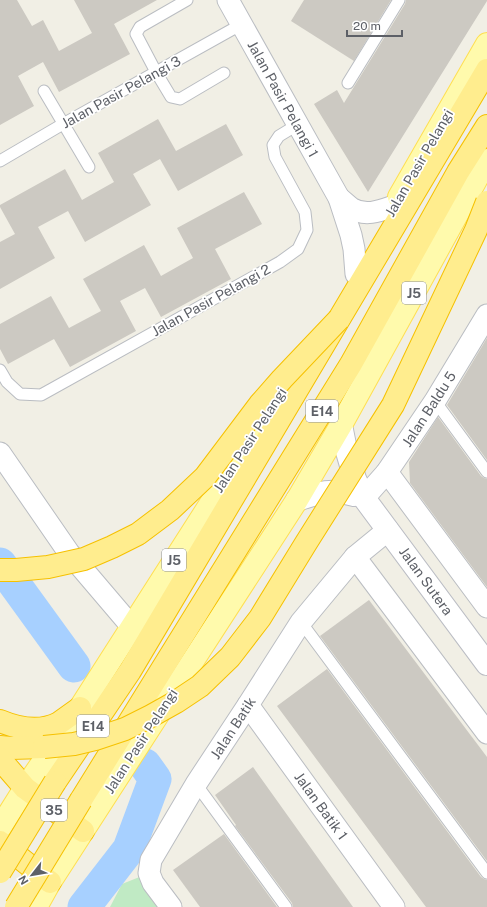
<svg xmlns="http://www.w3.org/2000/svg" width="487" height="907" viewBox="0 0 487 907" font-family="'Public Sans',sans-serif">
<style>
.green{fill:#c0eac4}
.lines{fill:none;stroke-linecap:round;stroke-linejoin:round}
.river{stroke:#a7d0ff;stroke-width:33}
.building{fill:#ccc9c2}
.lane-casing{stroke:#babdc2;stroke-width:13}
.street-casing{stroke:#babdc2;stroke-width:23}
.secondary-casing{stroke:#bbbdc4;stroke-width:24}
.primary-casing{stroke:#ffdf50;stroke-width:24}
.highway-casing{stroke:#f6c100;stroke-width:24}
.lane{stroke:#fff;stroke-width:11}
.street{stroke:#fff;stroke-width:21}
.secondary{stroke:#fff;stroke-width:22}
.primary{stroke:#fffaac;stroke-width:22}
.highway{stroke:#ffed8e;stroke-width:22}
.highway-bridge-casing{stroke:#f6c100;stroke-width:24;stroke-linecap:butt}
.highway-bridge{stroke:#ffed8e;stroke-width:22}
.labels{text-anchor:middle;stroke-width:3.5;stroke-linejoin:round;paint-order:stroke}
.shield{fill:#fff;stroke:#8e9095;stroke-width:1}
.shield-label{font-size:13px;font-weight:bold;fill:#5d6067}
.street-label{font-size:14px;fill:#5d6067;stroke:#fff}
</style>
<rect width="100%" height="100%" fill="#f1efe5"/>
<path class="green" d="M142,876L165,907H110L122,884Z"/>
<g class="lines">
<g class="river">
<path d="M0,564L74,666"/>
<path d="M84,907L129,849L155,779L145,765"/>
</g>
</g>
<g class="building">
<path d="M0,0H17L32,26L43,20L59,51L92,33L74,0H157L114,24L130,54L59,92L43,62L18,76L34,106L0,125Z"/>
<path d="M304,0H391L354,61L291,21Z"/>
<path d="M406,0H487V1L368,192L314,104L337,90L344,103L405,4Z"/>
<path d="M158,119L176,151L226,124L243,155L178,191L160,159L133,174L151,205L85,242L68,211L38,227L55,258L0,289V242L15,234L0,207V205L65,169L82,200L114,182L98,153Z"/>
<path d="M244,192L262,224L215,249L231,279L161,317L145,288L120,301L136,331L70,367L54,339L8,364L0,349V324L51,296L69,328L101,311L83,279L144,245L161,276L193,258L177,228Z"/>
<path d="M487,338V460L447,405Z"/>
<path d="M438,417L481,476L484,478L487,479V587L410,483L409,462Z"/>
<path d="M369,600L487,757V861L320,636Z"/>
<path d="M327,669L481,877L484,879L487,880V907H426L277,706Z"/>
<path d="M253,767L353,907H293L292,903L235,826L236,825L215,795Z"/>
<path d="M224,834L277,907H200L173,870Z"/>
</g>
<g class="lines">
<g class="lane-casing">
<g id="lane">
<path d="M187,0L140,27L136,34L156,72L171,97L180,99L224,73"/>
<path d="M348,83L399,0"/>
<path d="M44,91L89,167"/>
<path d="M0,161L63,124L242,24"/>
<path d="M0,370L7,382L20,394L41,395L280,262L298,249L307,230L305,212L275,157L273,145L279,136L297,125"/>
<path d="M435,401L487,472"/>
<path d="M301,622L487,873"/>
<path d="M196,784L286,907"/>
</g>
</g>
<g class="street-casing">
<g id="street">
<path d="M228,0L339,198L351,235L354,249L356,274"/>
<path d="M339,198C343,201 347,205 351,208C365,217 380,211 394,206"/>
<path d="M0,453L69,553L132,627"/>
<path d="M387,472L487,607"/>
<path d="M364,498L387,472L435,401L487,315"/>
<path d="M355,557L487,733"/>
<path d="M248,705L394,907"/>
<path d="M171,907L153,883L149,873L151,860L196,784L248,705L301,622L355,557L388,530"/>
</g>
</g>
<g class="secondary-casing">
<g id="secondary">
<path d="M341,425L345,445L355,479L364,498L487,664"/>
<path d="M297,500C318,493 332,488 354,495"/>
</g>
</g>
<g class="primary-casing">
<g id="primary">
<path d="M399,197L487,44"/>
<path d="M0,828L25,788L80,708L287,384"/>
<path d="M36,907L50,882L172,693L297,500L341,425L487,160"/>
</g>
</g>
<g class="highway-casing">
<g id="highway">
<path d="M0,721C19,729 40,733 59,723C66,718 73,713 80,708"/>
<path d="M0,747L11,748L44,747"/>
<path d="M0,759L25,788L83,831"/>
<path d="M55,782L130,671L487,70"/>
<path d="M81,800L351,364L458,172L487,126"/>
<path d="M0,842L50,882"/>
</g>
</g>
<use href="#lane" class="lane"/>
<use href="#street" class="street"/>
<use href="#secondary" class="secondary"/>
<use href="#primary" class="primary"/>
<use href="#highway" class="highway"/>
<g class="highway-bridge-casing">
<g id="highway-bridge">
<path d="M0,570H16L48,567L84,559L112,547L138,534L170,510L205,477L260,404L282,379L339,319"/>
<path d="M44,747L74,744L95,739L125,729L151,716L176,702L200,686L230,657L260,618L306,543L393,405L476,230L487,202"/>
<path d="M0,872L55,782"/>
<path d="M16,907L81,800"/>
</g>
</g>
<use href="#highway-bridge" class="highway-bridge"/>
</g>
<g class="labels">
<g class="shield">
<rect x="402" y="282" width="24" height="22" rx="3"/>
<rect x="306" y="400" width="32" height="22" rx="3"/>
<rect x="162" y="549" width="24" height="22" rx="3"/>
<rect x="77" y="715" width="32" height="22" rx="3"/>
<rect x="41" y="799" width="26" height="22" rx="3"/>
</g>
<g class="shield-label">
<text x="414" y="298">J5</text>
<text x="322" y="416">E14</text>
<text x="174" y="565">J5</text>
<text x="93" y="731">E14</text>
<text x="54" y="815">35</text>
</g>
<g class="street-label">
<text transform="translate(121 92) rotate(-29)" y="5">Jalan Pasir Pelangi 3</text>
<text transform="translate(283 99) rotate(61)" y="5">Jalan Pasir Pelangi 1</text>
<text transform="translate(419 163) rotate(-60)" y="5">Jalan Pasir Pelangi</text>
<text transform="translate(211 300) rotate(-29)" y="5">Jalan Pasir Pelangi 2</text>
<text transform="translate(429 409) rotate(-57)" y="5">Jalan Baldu 5</text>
<text transform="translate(250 440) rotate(-57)" y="5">Jalan Pasir Pelangi</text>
<text transform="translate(426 581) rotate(54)" y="5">Jalan Sutera</text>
<text transform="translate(233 728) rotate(-57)" y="5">Jalan Batik</text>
<text transform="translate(141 741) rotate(-57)" y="5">Jalan Pasir Pelangi</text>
<text transform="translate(321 806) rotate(54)" y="5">Jalan Batik 1</text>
</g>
</g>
<g transform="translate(32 875) rotate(239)" stroke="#ffffff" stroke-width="3" paint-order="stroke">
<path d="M0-3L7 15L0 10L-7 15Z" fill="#5d6067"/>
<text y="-6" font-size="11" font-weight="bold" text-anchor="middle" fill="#5d6067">N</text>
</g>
<path d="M347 30v6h55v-6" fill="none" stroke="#5d6067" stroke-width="2"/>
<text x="353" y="30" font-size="12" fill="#5d6067" stroke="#ffffff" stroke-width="3" paint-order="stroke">20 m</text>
</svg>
